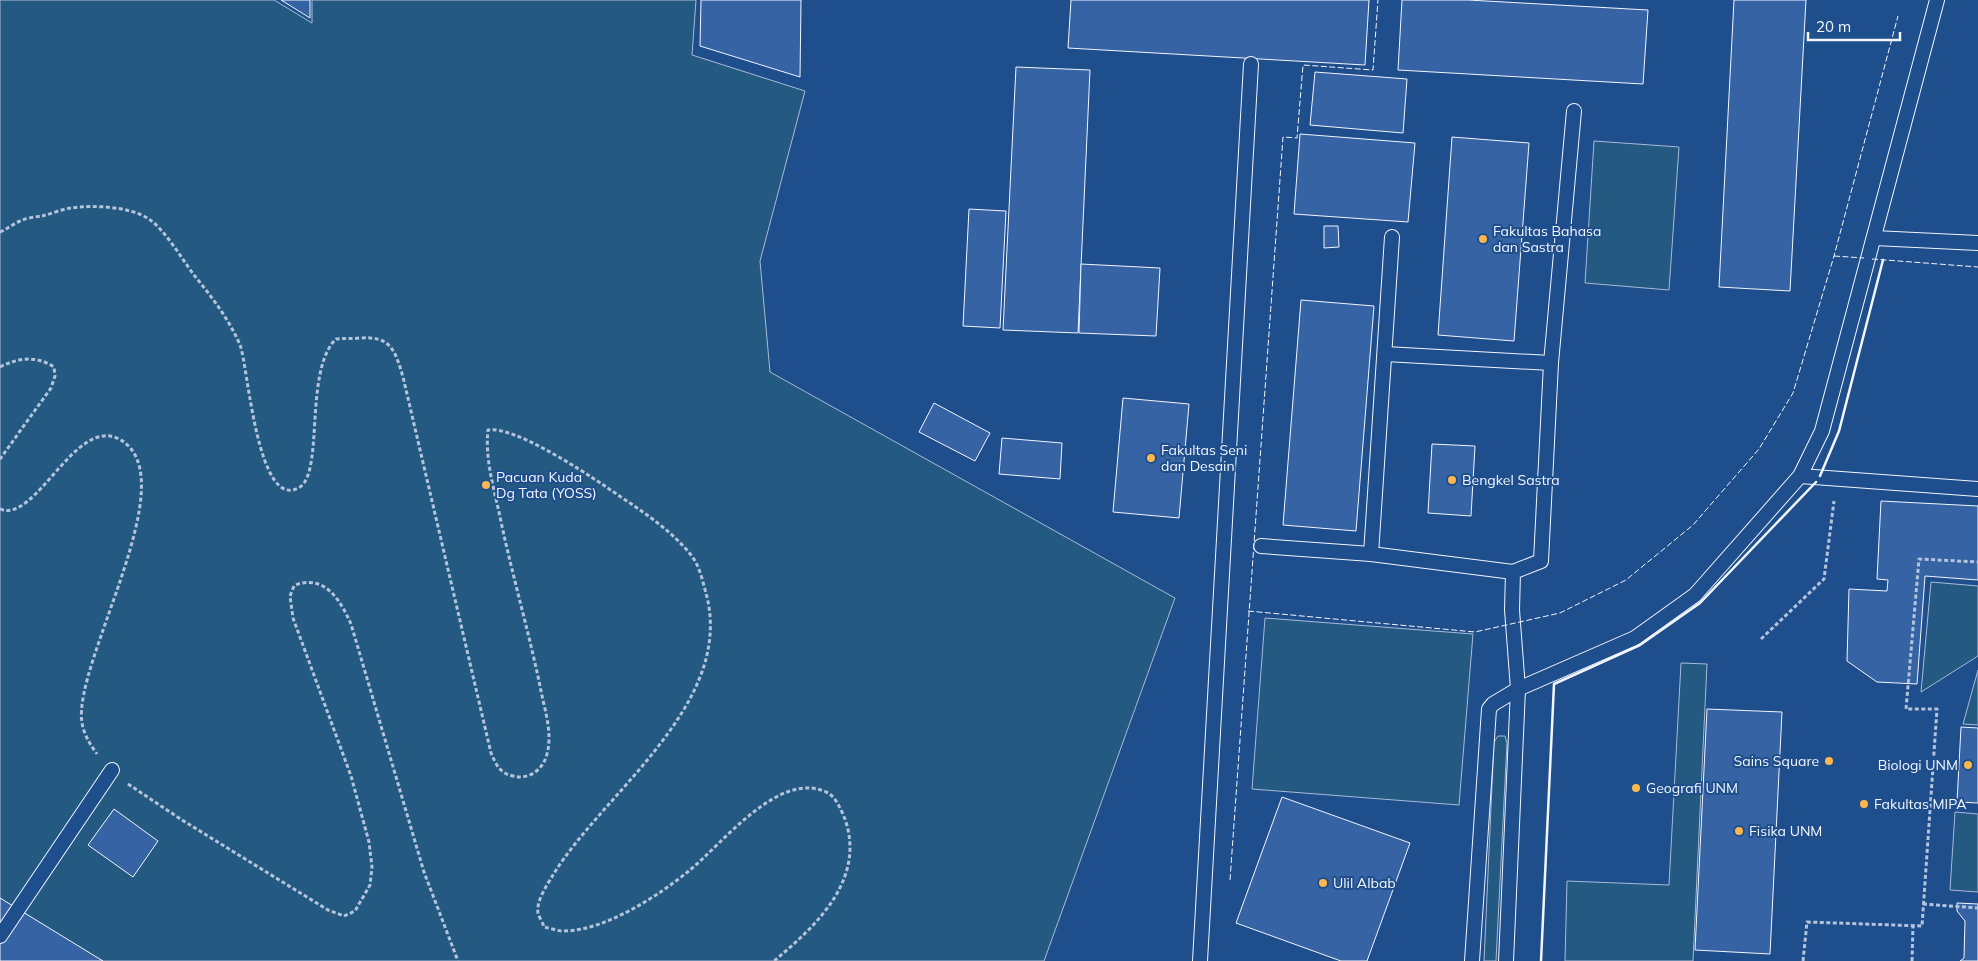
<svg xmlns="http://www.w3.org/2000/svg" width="1978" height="961" viewBox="0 0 1978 961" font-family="Mulish,sans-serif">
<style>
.green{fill:#245a82;stroke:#a8bbd7}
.building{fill:#3563a3;stroke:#f2f6ff}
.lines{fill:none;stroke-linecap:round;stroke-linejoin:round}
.lane-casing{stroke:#f2f6ff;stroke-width:16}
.path{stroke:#b3c4dc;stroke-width:3;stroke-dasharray:4 2.5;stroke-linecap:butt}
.lane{stroke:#1f4e8c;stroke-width:14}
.fence{stroke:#f2f6ff;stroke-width:1;stroke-dasharray:6 2.5;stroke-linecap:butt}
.wall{stroke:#f2f6ff;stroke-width:2.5}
.poi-dot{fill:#ffb74d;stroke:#1f4e8c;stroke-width:2}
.labels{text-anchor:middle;stroke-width:4;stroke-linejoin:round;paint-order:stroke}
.poi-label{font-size:14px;fill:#f2f6ff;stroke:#1f4e8c;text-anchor:start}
</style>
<rect width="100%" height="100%" fill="#1f4e8c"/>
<g class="green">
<path d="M0,0H274L312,23V0H696L692,55L805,91L760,261L770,372L1175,598L1044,961H0Z"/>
<path d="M1594,141L1679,147L1669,290L1585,283Z"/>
<path d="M1931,582L1978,586V656L1921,692Z"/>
<path d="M1265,618L1473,634L1459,805L1252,789Z"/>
<path d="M1681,663L1707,664L1693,961H1565L1567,881L1669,885Z"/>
<path d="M1978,670V725L1963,724Z"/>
<path d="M1498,736H1505L1507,743L1496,961H1484L1494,742Z"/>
<path d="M1955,812L1978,814V892L1950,890Z"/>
</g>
<g class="building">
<path d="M281,0H310V18Z"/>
<path d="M701,0H801L800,77L700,46Z"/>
<path d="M1071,0H1369L1365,65L1068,48Z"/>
<path d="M1402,0H1468L1648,10L1643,84L1398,70Z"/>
<path d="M1734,0H1806L1790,291L1719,287Z"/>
<path d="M1016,67L1090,70L1078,333L1003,330Z"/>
<path d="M1315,72L1407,79L1403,133L1310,125Z"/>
<path d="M1300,134L1415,143L1408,222L1294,214Z"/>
<path d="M1452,137L1529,143L1514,341L1438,335Z"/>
<path d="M969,209L1006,211L1000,328L963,326Z"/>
<path d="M1324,226H1338L1339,247L1324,248Z"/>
<path d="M1081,264L1160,268L1156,336L1079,333Z"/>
<path d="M1301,300L1374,306L1356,531L1283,525Z"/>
<path d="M1123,398L1189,404L1179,518L1113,512Z"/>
<path d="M934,403L990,433L975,461L919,432Z"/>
<path d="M1002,438L1062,443L1060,479L999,474Z"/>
<path d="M1432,444L1475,446L1471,516L1428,513Z"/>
<path d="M1881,501L1978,506V580L1925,576L1917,684L1877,682L1847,661L1849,589L1887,591L1888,580L1877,579Z"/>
<path d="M1707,709L1782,712L1770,954L1695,950Z"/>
<path d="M1961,727L1978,728V803L1957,802Z"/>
<path d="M1282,797L1410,843L1367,961H1341L1236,923Z"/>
<path d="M114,809L158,841L133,877L88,845Z"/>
<path d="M0,898L103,961H0Z"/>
<path d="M1957,903L1978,904V961H1960L1964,958L1965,921L1957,911Z"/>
</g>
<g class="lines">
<g class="lane-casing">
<g id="lane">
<path d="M1392,237L1371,554L1513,572"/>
<path d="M1874,238L1978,243"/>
<path d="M1385,354L1551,363"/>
<path d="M1800,476L1978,489"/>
<path d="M1261,546L1371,554"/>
<path d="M0,936L112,770"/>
<path d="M1200,961L1251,64"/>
<path d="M1472,961L1489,709L1493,704L1518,689L1635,638L1695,595L1800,476L1822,431L1937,0"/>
<path d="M1506,961L1518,689L1512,610L1513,572L1541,561L1551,363L1574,111"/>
</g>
</g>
<g class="path">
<path d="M0,232C7,229 13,224 20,221C26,218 35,217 42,216C51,214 62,209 71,208C94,205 129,206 149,219C165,230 182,259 194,275C211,296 229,319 240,345C248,364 257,514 300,487C324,471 304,370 336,339C344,338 352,339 360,338C391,336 395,350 403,377L491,753C496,764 499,773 513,776C529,780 543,770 547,754C553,732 544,708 540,686C528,628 511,571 499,512C493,486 485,457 488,430C514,426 579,469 602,484C632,505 668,526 691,555C700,566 703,583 707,597C733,706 602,794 553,875C547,885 536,901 538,913C539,917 543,923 544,927C550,928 557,931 563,931C605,931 658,896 690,870C723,843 779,770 826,792C836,796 841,810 845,819C866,880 816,926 774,961"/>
<path d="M0,367C18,358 36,355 54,367L55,376L51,388L0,459"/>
<path d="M0,509C36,524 75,416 119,439C189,476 72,663 82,723C84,735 90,744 97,754"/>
<path d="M1761,639L1824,579L1834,501"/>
<path d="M128,784L182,820L328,910L344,916L355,911L370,885L372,867L369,842L351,776L293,618L290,596L294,586L298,584C327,576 341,602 351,624L424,872L458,961"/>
<path d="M1923,904L1978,908"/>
<path d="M1803,961L1807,922L1922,926L1937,709H1906L1919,559L1978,562"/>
<path d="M1912,961L1913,926"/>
</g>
<use href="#lane" class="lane"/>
<g class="fence">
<path d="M1834,256L1864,258"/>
<path d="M1872,259L1978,267"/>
<path d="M1248,611L1475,632L1560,613L1626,580L1693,525L1759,449L1793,393L1834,256L1898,16"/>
<path d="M1230,880L1283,137L1297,138L1303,65L1373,70L1378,0"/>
</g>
<g class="wall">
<path d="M1820,476L1839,431L1883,260"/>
<path d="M1541,961L1554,684L1640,645L1700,603L1816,482"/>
</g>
</g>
<g class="poi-dot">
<circle cx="1483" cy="239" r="5"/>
<circle cx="1151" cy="458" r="5"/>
<circle cx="1452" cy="480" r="5"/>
<circle cx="486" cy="485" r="5"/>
<circle cx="1829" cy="761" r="5"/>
<circle cx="1968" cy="765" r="5"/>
<circle cx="1636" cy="788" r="5"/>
<circle cx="1864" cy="804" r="5"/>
<circle cx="1739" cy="831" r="5"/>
<circle cx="1323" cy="883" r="5"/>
</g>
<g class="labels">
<g class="poi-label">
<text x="1493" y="236">Fakultas Bahasa<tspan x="1493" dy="16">dan Sastra</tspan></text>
<text x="1161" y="455">Fakultas Seni<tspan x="1161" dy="16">dan Desain</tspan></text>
<text x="496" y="482">Pacuan Kuda<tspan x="496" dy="16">Dg Tata (YOSS)</tspan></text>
<text x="1462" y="485">Bengkel Sastra</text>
<text x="1819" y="766" text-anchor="end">Sains Square</text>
<text x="1958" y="770" text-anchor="end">Biologi UNM</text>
<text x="1646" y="793">Geografi UNM</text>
<text x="1874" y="809">Fakultas MIPA</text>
<text x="1749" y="836">Fisika UNM</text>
<text x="1333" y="888">Ulil Albab</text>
</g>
</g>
<path d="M1808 32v8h92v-8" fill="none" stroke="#f2f6ff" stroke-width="2.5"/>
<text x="1816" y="32" font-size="15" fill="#f2f6ff" stroke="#1f4e8c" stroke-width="4" paint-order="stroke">20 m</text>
</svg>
